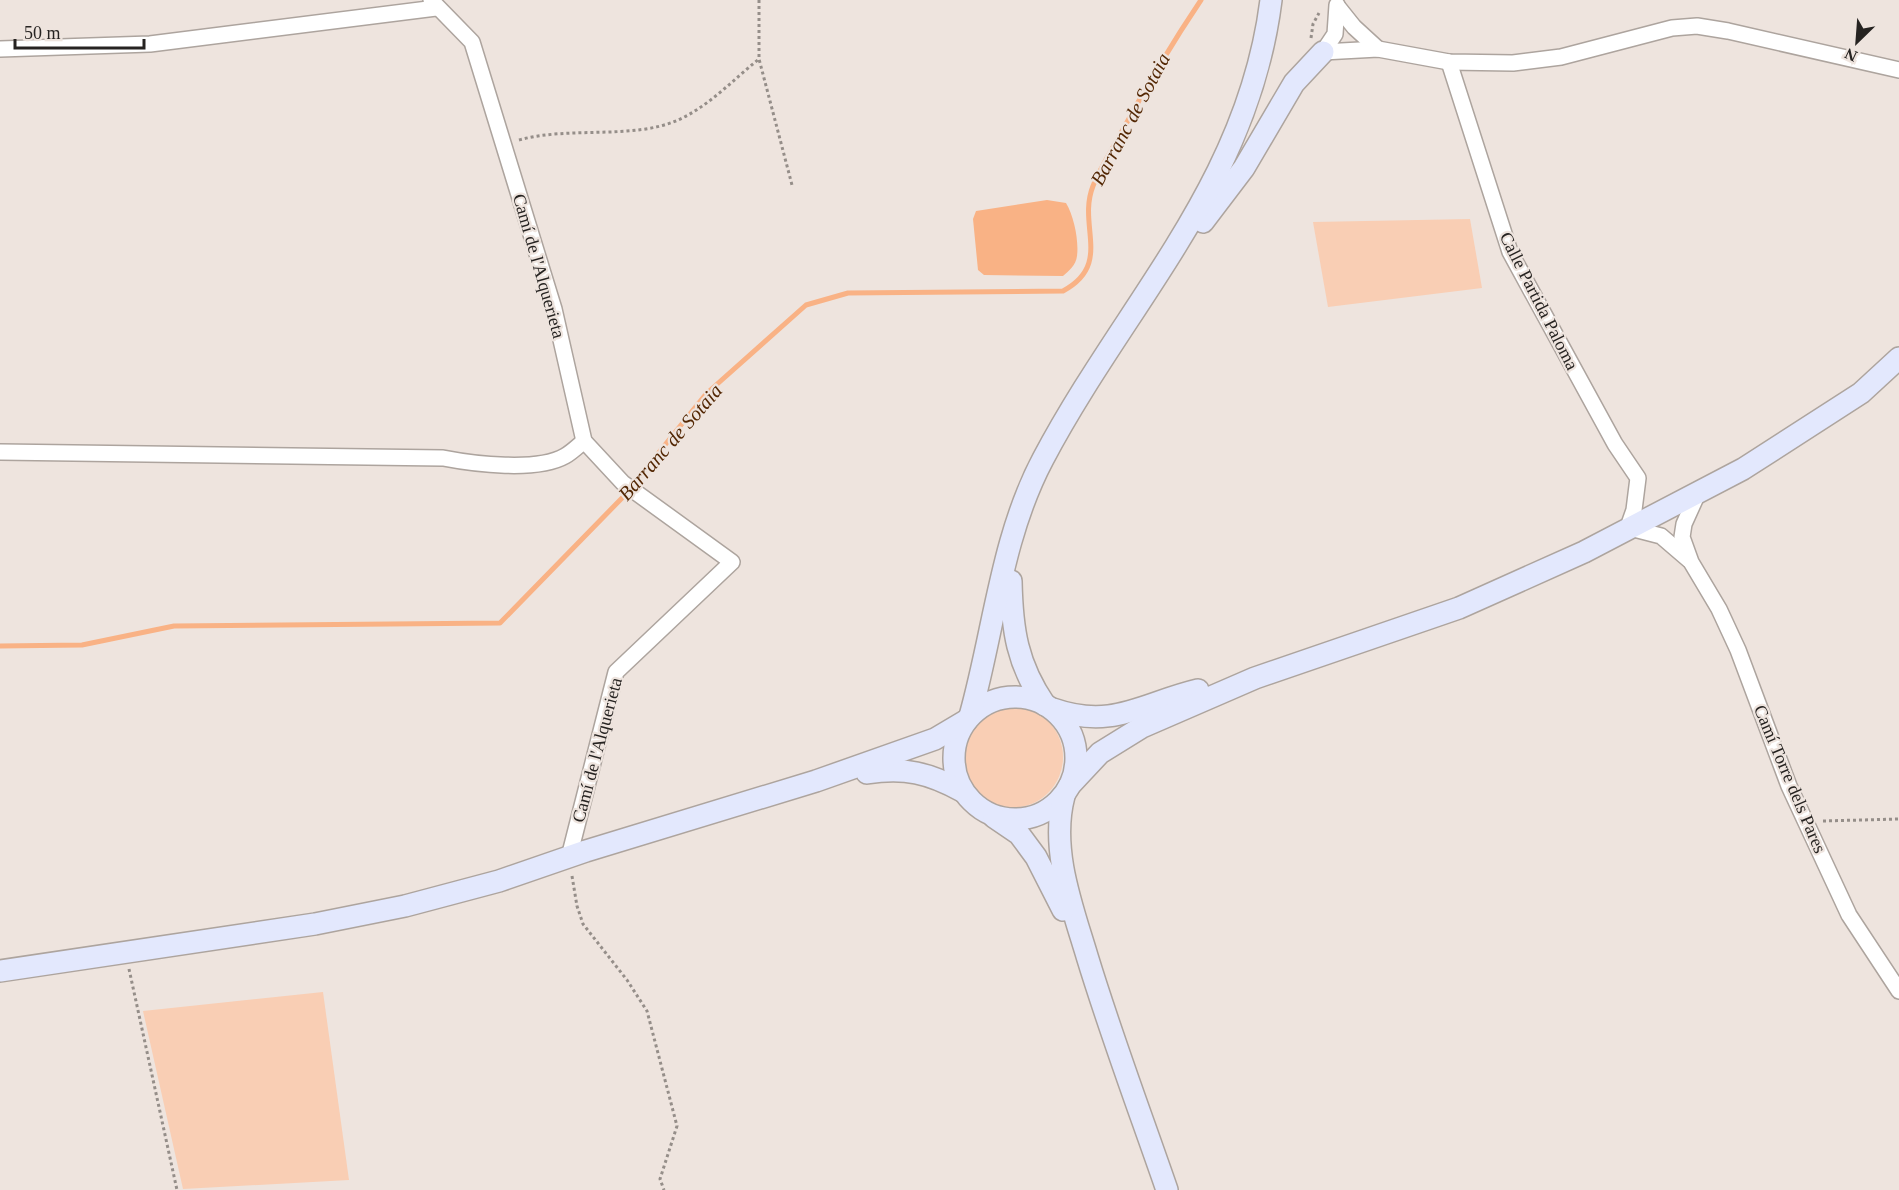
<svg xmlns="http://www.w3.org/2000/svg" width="1899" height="1190" viewBox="0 0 1899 1190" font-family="Georgia,serif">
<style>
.green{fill:#f9ceb4}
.water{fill:#f9b285}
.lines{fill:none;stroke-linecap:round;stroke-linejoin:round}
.stream{stroke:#f9b285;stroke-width:5}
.street-casing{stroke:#ada49e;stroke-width:18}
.secondary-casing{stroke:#ada49e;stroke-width:24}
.path{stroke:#958e89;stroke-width:3;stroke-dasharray:3 3;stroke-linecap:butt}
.street{stroke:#fff;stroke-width:15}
.secondary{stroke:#e3e8fd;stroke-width:21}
.labels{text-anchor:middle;stroke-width:4.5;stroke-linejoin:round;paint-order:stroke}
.street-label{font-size:18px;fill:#262321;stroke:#eee4de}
.water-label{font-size:20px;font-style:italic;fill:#532704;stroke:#eee4de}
</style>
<rect width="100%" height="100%" fill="#eee4de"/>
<g class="green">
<path d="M1470,219L1482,288L1328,307L1313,222Z"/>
<circle cx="1012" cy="757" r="51"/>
<path d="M323,992L349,1180L183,1189L143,1011Z"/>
</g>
<path class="water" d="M1047,200L1066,203C1074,216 1079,241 1077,256C1076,265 1069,271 1063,276L984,275L978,270L973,219L976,211Z"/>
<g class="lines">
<path class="stream" d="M0,646L82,645L174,626L500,623L623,497L706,394L806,305L848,293L1063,291C1113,264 1077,226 1093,186C1100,168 1112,150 1121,133C1146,87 1172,43 1201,0"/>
<g class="street-casing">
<g id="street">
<path d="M431,0L472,42L554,309L584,441L623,483L732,562L616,672L569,857"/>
<path d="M1338,7L1354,27L1378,49"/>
<path d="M0,49L150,44L436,8"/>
<path d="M1323,52L1378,49L1449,62L1513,63L1561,57L1672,28L1697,26L1728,31L1899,70"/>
<path d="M1323,52L1335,34L1337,5"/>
<path d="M1449,62L1510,252L1615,444L1638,478L1634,510L1627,530"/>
<path d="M0,452L443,458C474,464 537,472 565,456C572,452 578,446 584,441"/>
<path d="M1698,493L1684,524L1682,537L1691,562L1719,609L1738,650L1789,786L1849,915L1899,991"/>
<path d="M1630,528L1661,536L1689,560"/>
</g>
</g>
<g class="secondary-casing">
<g id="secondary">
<path d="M1203,222L1244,168L1294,83L1323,52"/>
<path d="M1011,581C1012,630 1017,664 1045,705"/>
<circle cx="1015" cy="758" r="61"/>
<path d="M1053,709C1113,730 1143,703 1198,690"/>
<path d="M970,716C994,631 1001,538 1043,459C1126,302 1248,185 1271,0"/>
<path d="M867,773C905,767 929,773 962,791"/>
<path d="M1070,785L1100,753L1142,727L1255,678L1459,608L1584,552L1743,469L1861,393L1899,358"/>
<path d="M1064,796C1050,849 1072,906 1087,956C1111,1035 1140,1112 1167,1190"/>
<path d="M994,817L1019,834L1036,857L1063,910"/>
<path d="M0,971L315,924L405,906L499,881L586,851L816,781L935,739L967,720"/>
</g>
</g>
<g class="path">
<path d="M759,0V59L792,185"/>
<path d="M1311,38L1313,24L1319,13"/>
<path d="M519,140C569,126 633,140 678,120C708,107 734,79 759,59"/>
<path d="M1823,821L1899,819"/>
<path d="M572,876L577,906L583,924L627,980L647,1011L677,1126L660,1179L664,1190"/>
<path d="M129,969L177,1190"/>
</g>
<use href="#street" class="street"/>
<use href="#secondary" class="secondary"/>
</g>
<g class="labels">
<g class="street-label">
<text transform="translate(539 266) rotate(74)" y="6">Camí de l'Alquerieta</text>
<text transform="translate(1539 301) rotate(63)" y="6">Calle Partida Paloma</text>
<text transform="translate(597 750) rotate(-75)" y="6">Camí de l'Alquerieta</text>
<text transform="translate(1790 779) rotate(67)" y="6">Camí Torre dels Pares</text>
</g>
<g class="water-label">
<text transform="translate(1130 119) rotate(-62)" y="7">Barranc de Sotaia</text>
<text transform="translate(670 442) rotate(-49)" y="7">Barranc de Sotaia</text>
</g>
</g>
<g transform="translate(1857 42) rotate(205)" stroke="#eee4de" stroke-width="4.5" paint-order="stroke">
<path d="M0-4.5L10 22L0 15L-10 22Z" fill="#262321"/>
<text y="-9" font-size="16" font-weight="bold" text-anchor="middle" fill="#262321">N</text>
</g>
<path d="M15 39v9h129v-9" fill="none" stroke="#262321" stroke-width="3"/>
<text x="24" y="39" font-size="18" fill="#262321" stroke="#eee4de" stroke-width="4.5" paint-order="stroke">50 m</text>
</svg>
